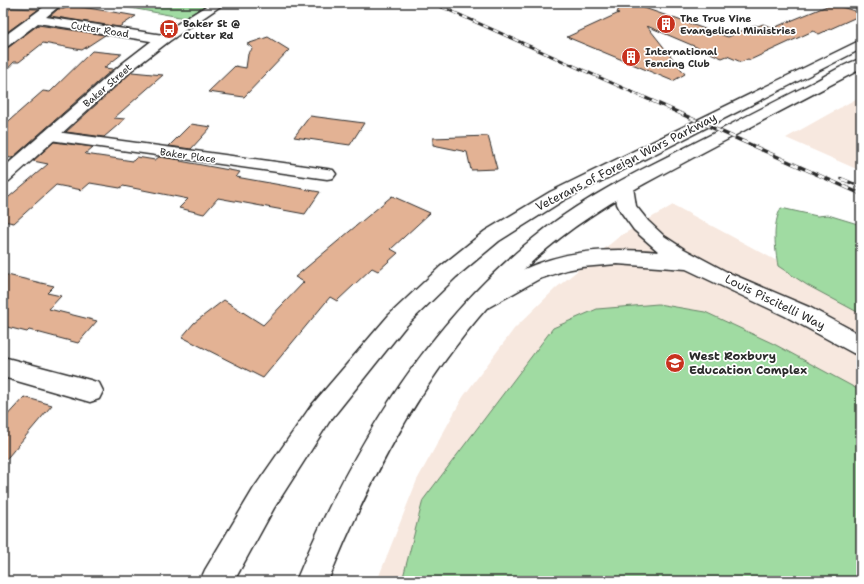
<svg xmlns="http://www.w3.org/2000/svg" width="864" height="584" viewBox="0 0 864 584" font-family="'Shantell Sans',sans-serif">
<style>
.built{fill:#f7e8df}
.green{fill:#a0dba2;stroke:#668366}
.building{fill:#e3b294;stroke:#2b2b2b}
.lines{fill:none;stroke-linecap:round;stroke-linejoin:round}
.street-casing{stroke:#2b2b2b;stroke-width:3}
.secondary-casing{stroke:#2b2b2b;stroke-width:3}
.highway-casing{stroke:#2b2b2b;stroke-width:3}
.street{fill:#fff;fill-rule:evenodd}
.secondary{fill:#fff;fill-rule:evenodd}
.highway{fill:#fff;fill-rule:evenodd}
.rail-far1-casing{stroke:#2b2b2b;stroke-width:3}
.rail-casing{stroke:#2b2b2b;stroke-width:3.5}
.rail-far1{stroke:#fff;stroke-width:2;stroke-dasharray:5.5;stroke-linecap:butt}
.rail{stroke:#fff;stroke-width:2.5;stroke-dasharray:7;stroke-linecap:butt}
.labels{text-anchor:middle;stroke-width:3.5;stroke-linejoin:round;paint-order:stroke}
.far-poi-label{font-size:10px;font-weight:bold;fill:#2b2b2b;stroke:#fff;text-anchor:start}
.far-street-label{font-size:10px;fill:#2b2b2b;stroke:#fff}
.street-label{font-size:12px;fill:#2b2b2b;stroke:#fff}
.poi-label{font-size:12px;font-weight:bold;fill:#2b2b2b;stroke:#fff;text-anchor:start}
</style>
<rect width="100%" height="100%" fill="#fff"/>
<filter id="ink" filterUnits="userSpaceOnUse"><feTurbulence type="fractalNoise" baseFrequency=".025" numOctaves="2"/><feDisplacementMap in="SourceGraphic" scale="8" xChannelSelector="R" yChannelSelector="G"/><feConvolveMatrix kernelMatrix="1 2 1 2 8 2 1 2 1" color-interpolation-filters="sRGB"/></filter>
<g filter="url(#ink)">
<g class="built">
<path d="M861,96V171L786,138Z"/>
<path d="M673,205L861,306V581H377L417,480L463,397L514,329L556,288L620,236Z"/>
</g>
<g class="green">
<path d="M104,3H209L185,18Z"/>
<path d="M781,208L817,216L828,215L861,225V314L807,285L778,266C775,248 772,225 781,208Z"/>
<path d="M658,304L705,312L774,344L861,391V581H402L423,500L553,328L597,309Z"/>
</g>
<g class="building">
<path d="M621,3H630L728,37L755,25L758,26L763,24L773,28L832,4L861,13V15L819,34L813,31L750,60L748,59L741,62L727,56L722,58L647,26L685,74L673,81L567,37L619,13H617Z"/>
<path d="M69,5L125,14L136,16L119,27L50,16L58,9H64Z"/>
<path d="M11,8L39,9L3,35V14Z"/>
<path d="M38,25L105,35L82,50L43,43L19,62H14L3,74V48L9,47Z"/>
<path d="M268,37L289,50L244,97L208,92L235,66L246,68L248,54L253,48L247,44Z"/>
<path d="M92,51L122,54L104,68L113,69L12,158L3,157V126L43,91L50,92Z"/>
<path d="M132,72L163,75L114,118L125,119L104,137L66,132Z"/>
<path d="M310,116L364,123L350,145L294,137Z"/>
<path d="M191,124L211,127L191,149L169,146Z"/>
<path d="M488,136L497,169L471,170L467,152L433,145V138Z"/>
<path d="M54,142L93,147L85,154L133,161L137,157L155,160L159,157L181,160L180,161L240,172L236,177L320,192L305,214L218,198L204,214L179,208L188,199L123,186L120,188L90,183L82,190L56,185L14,223L3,221V202L48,164L33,161Z"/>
<path d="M392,196L430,213L391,249L398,253L378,271L372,268L337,301L330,297L263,378L182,337L194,323L224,300L263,325L304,282L295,277Z"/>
<path d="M3,274L54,286L47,293L61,296L49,309L97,321L78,343L29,330L27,332L3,326Z"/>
<path d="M24,397L52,405L3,463V420Z"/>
</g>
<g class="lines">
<g class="street-casing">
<g id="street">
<path d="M49,3H63L46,17L163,35L168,36L170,39L168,42L163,43L38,23L8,46L3,47V37Z"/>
<path d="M49,131L327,169L333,170L336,174L333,178L327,179L43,139L41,136L43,133Z"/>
<path d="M624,181L630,183L633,187L636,206L648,221L664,236L684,249L727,272L811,308L861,335V356L853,353L785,316L686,269L617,264L582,267L566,270L539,279L489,307L481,309L473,307L470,301L473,295C493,284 513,273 534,265C574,249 616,248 659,252L634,230L621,212L617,204L615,187L618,183Z"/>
<path d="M3,357L90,380L99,383L103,391L99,399L90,402L3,377Z"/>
</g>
</g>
<g class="secondary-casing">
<path id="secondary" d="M211,3H225L168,42L133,69L9,181L3,182V168L123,63L158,36Z"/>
</g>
<g class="highway-casing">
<g id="highway">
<path d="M861,40V49L564,200L499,241L456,277L405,327L329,422L274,508L234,581H200L205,570L254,488L311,406L389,315L440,267L485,231L550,192Z"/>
<path d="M861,59V69C807,97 752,126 698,155C651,180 602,205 560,238C450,325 380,453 328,581H296C351,448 429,318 545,229C598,188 662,160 722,129C753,113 784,97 814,82C829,74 845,63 861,59Z"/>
</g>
</g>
<use href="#street" class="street"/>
<use href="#secondary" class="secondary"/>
<use href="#highway" class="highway"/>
<g class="rail-far1-casing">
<path id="rail-far1" d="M433,3L641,96"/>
</g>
<g class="rail-casing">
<g id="rail">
<path d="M639,95L861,194"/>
<path d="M842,179L861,187"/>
</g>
</g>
<use href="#rail-far1" class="rail-far1"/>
<use href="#rail" class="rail"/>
</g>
</g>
<defs>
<g id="building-disc" transform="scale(1)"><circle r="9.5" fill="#c8321e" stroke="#fff"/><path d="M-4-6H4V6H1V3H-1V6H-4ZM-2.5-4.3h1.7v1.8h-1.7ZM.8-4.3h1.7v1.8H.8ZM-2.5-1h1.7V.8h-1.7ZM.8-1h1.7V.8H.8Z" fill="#fff"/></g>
<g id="bus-disc" transform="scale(1)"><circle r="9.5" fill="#c8321e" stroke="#fff"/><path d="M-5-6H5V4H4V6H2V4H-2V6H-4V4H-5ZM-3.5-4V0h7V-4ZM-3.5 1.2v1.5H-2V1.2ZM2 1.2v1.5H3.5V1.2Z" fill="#fff"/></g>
<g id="school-disc" transform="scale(1)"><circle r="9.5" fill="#c8321e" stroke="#fff"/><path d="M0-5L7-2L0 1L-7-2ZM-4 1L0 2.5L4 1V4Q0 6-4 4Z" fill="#fff"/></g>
</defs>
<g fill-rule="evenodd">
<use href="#building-disc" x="666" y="24"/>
<use href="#bus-disc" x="169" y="29"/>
<use href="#building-disc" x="631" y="57"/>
<use href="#school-disc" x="675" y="363"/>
</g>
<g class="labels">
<g class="far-poi-label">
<text x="680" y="22">The True Vine<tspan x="680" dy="12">Evangelical Ministries</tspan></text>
<text x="183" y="27">Baker St @<tspan x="183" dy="12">Cutter Rd</tspan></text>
<text x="645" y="55">International<tspan x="645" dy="12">Fencing Club</tspan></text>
</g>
<g class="far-street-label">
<text transform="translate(100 29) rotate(9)" y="4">Cutter Road</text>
<text transform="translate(107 85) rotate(-41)" y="4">Baker Street</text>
<text transform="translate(188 155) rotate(8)" y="4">Baker Place</text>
</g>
<g class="street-label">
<text transform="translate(626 162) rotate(-27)" y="4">Veterans of Foreign Wars Parkway</text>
<text transform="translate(775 302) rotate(26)" y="4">Louis Piscitelli Way</text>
</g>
<g class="poi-label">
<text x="689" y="360">West Roxbury<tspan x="689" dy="14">Education Complex</tspan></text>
</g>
</g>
<rect width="864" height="584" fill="none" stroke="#fff" stroke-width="16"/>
<rect x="8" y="8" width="848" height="568" fill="none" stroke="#2b2b2b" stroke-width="1.5" filter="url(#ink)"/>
</svg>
